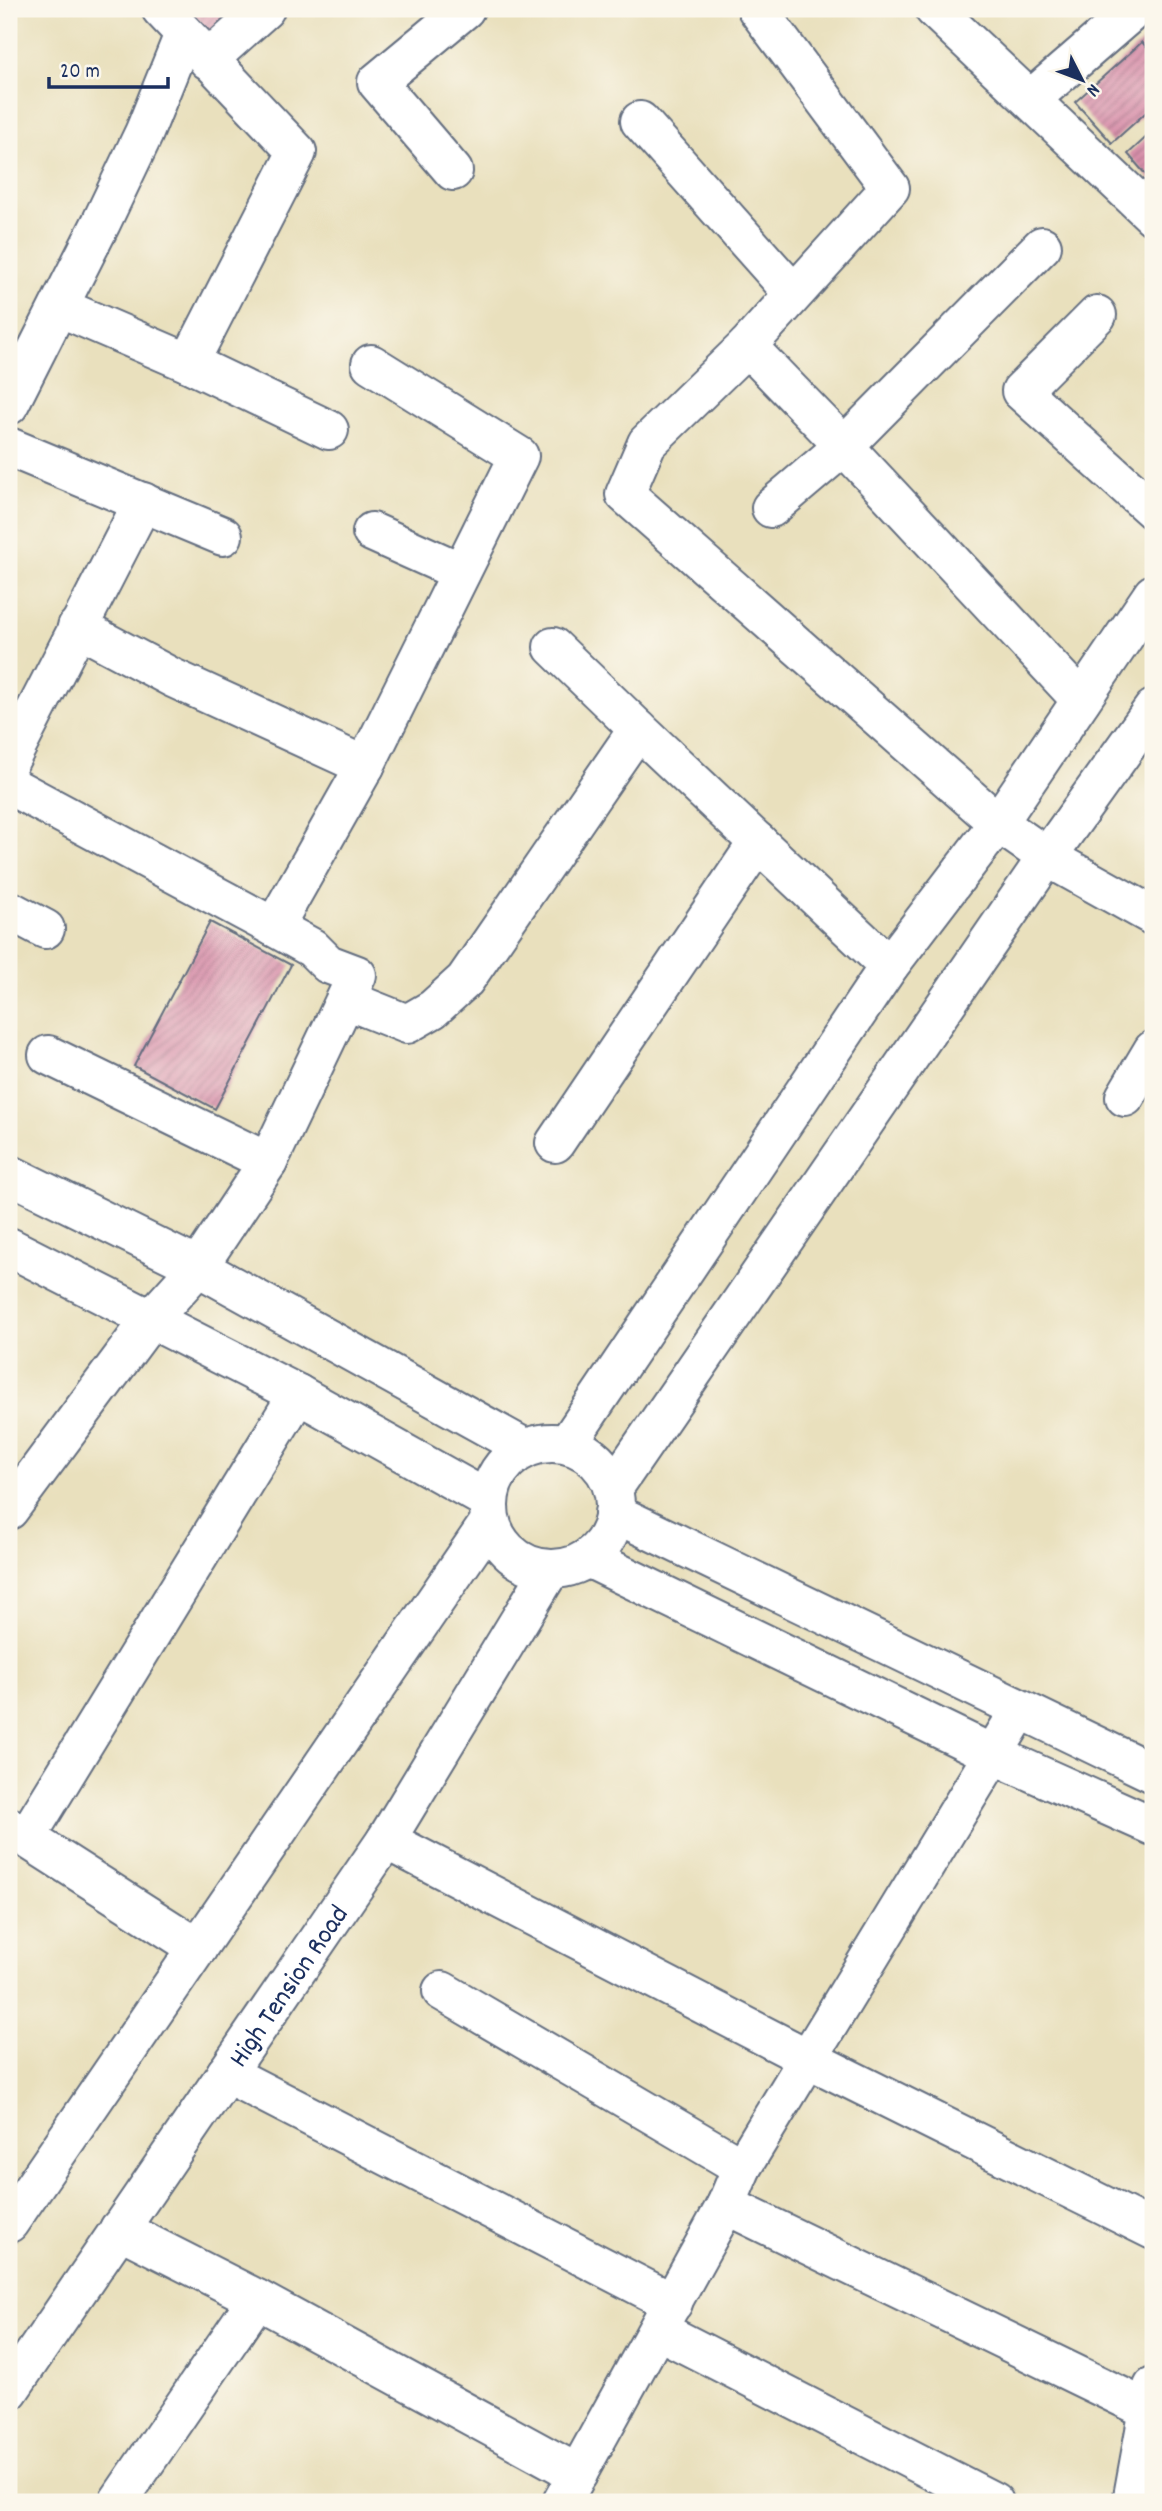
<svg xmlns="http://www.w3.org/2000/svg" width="1162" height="2511" viewBox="0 0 1162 2511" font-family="Dekko,sans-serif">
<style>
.building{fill:url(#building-hatch)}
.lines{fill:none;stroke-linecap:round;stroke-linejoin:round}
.minor-casing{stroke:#636d7f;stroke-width:42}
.minor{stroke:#fff;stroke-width:38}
.labels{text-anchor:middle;stroke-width:5;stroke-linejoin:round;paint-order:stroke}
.street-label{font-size:28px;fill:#1b2f5e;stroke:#fbf7ec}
</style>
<defs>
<pattern id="building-hatch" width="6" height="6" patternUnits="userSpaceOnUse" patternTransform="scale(1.75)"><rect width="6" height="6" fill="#d890aa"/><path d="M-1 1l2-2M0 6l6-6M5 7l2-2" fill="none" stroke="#ae768e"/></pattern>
</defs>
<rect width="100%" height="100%" fill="#fbf7ec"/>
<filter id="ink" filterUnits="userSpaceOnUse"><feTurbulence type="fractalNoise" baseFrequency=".0143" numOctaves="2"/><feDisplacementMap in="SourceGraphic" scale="14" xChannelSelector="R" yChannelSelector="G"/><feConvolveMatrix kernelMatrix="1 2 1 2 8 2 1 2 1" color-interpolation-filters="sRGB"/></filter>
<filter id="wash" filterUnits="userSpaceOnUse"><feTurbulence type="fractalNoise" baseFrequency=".00686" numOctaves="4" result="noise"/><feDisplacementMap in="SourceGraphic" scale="28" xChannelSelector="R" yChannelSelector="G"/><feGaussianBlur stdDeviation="1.57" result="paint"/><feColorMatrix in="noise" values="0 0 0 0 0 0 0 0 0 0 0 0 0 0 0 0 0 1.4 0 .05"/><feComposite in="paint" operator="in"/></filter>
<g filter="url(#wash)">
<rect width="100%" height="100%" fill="#e9e0bd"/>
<g id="blocks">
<g class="building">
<path d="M188,9H240L211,34Z"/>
<path d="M1142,42L1153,55V106L1112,143L1075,102Z"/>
<path d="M1153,131V183L1128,154Z"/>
<path d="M210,922L291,965L215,1109L134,1066Z"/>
</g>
</g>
</g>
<g filter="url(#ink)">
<use href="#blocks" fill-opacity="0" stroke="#636d7f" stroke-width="2"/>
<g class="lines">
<g class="minor-casing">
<g id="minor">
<path d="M161,9L297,152L189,363"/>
<path d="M757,9L890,188L747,346L647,443L625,494L998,823L1047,857L1153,916"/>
<path d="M934,9L1153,216"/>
<path d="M208,60L265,9"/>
<path d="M1031,99L1135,9"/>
<path d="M640,121L793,293"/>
<path d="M453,171L377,82L465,9"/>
<path d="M59,307L189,363L329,430"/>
<path d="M1097,315L1021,391L1153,510"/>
<path d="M747,346L844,446L1081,700"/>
<path d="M9,405L101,223L144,133L184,34"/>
<path d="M9,447L223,536"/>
<path d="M771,508L844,446L1042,246"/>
<path d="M372,532L461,572"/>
<path d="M77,627L173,678L365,766"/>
<path d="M553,647L638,729L889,966"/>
<path d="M9,762L143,502"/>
<path d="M9,785L274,927L312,948L328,964L357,975L268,1162L198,1267L151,1319L9,1510"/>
<path d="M9,910L45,929"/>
<path d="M274,927L365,766L519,456L371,364"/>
<path d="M347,1000L407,1024L433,1009L465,980L638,729"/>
<path d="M48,1055L268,1162"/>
<path d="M1125,1097L1153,1050"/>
<path d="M555,1143L758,842"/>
<path d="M9,1174L198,1267L525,1448"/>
<path d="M9,1247L298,1394L488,1500"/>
<circle cx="552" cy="1506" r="63"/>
<path d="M568,1443L889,966L998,823L1153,594"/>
<path d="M614,1487L1047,857L1153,709"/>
<path d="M614,1513L1153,1773"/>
<path d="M588,1558L992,1754L1153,1826"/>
<path d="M9,1827L198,1948"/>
<path d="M26,1838L298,1394"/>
<path d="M386,1840L807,2058L1153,2230"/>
<path d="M442,1991L742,2167"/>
<path d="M226,2073L673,2303"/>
<path d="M726,2205L1153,2412"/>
<path d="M9,2223L490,1521"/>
<path d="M119,2229L257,2299L578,2474"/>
<path d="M658,2330L994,2502"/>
<path id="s1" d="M9,2391L386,1840L550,1570"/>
<path d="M118,2502L257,2299"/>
<path d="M562,2502L726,2205L742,2167L1020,1710"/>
<path d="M1132,2502L1153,2387"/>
</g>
</g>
<use href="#minor" class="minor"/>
</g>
</g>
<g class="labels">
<g class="street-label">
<text dy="10" stroke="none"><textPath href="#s1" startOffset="492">High Tension Road</textPath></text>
</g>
</g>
<rect width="1162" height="2511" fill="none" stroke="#fbf7ec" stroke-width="35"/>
<g transform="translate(1082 80) rotate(132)" stroke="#fbf7ec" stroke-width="5" paint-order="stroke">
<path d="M0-5L12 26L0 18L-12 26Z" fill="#1b2f5e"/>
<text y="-10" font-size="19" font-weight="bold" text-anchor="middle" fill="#1b2f5e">N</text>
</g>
<path d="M49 77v10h119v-10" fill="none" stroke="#1b2f5e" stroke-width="3.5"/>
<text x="60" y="77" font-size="21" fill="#1b2f5e" stroke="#fbf7ec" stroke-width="5" paint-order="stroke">20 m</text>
</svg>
